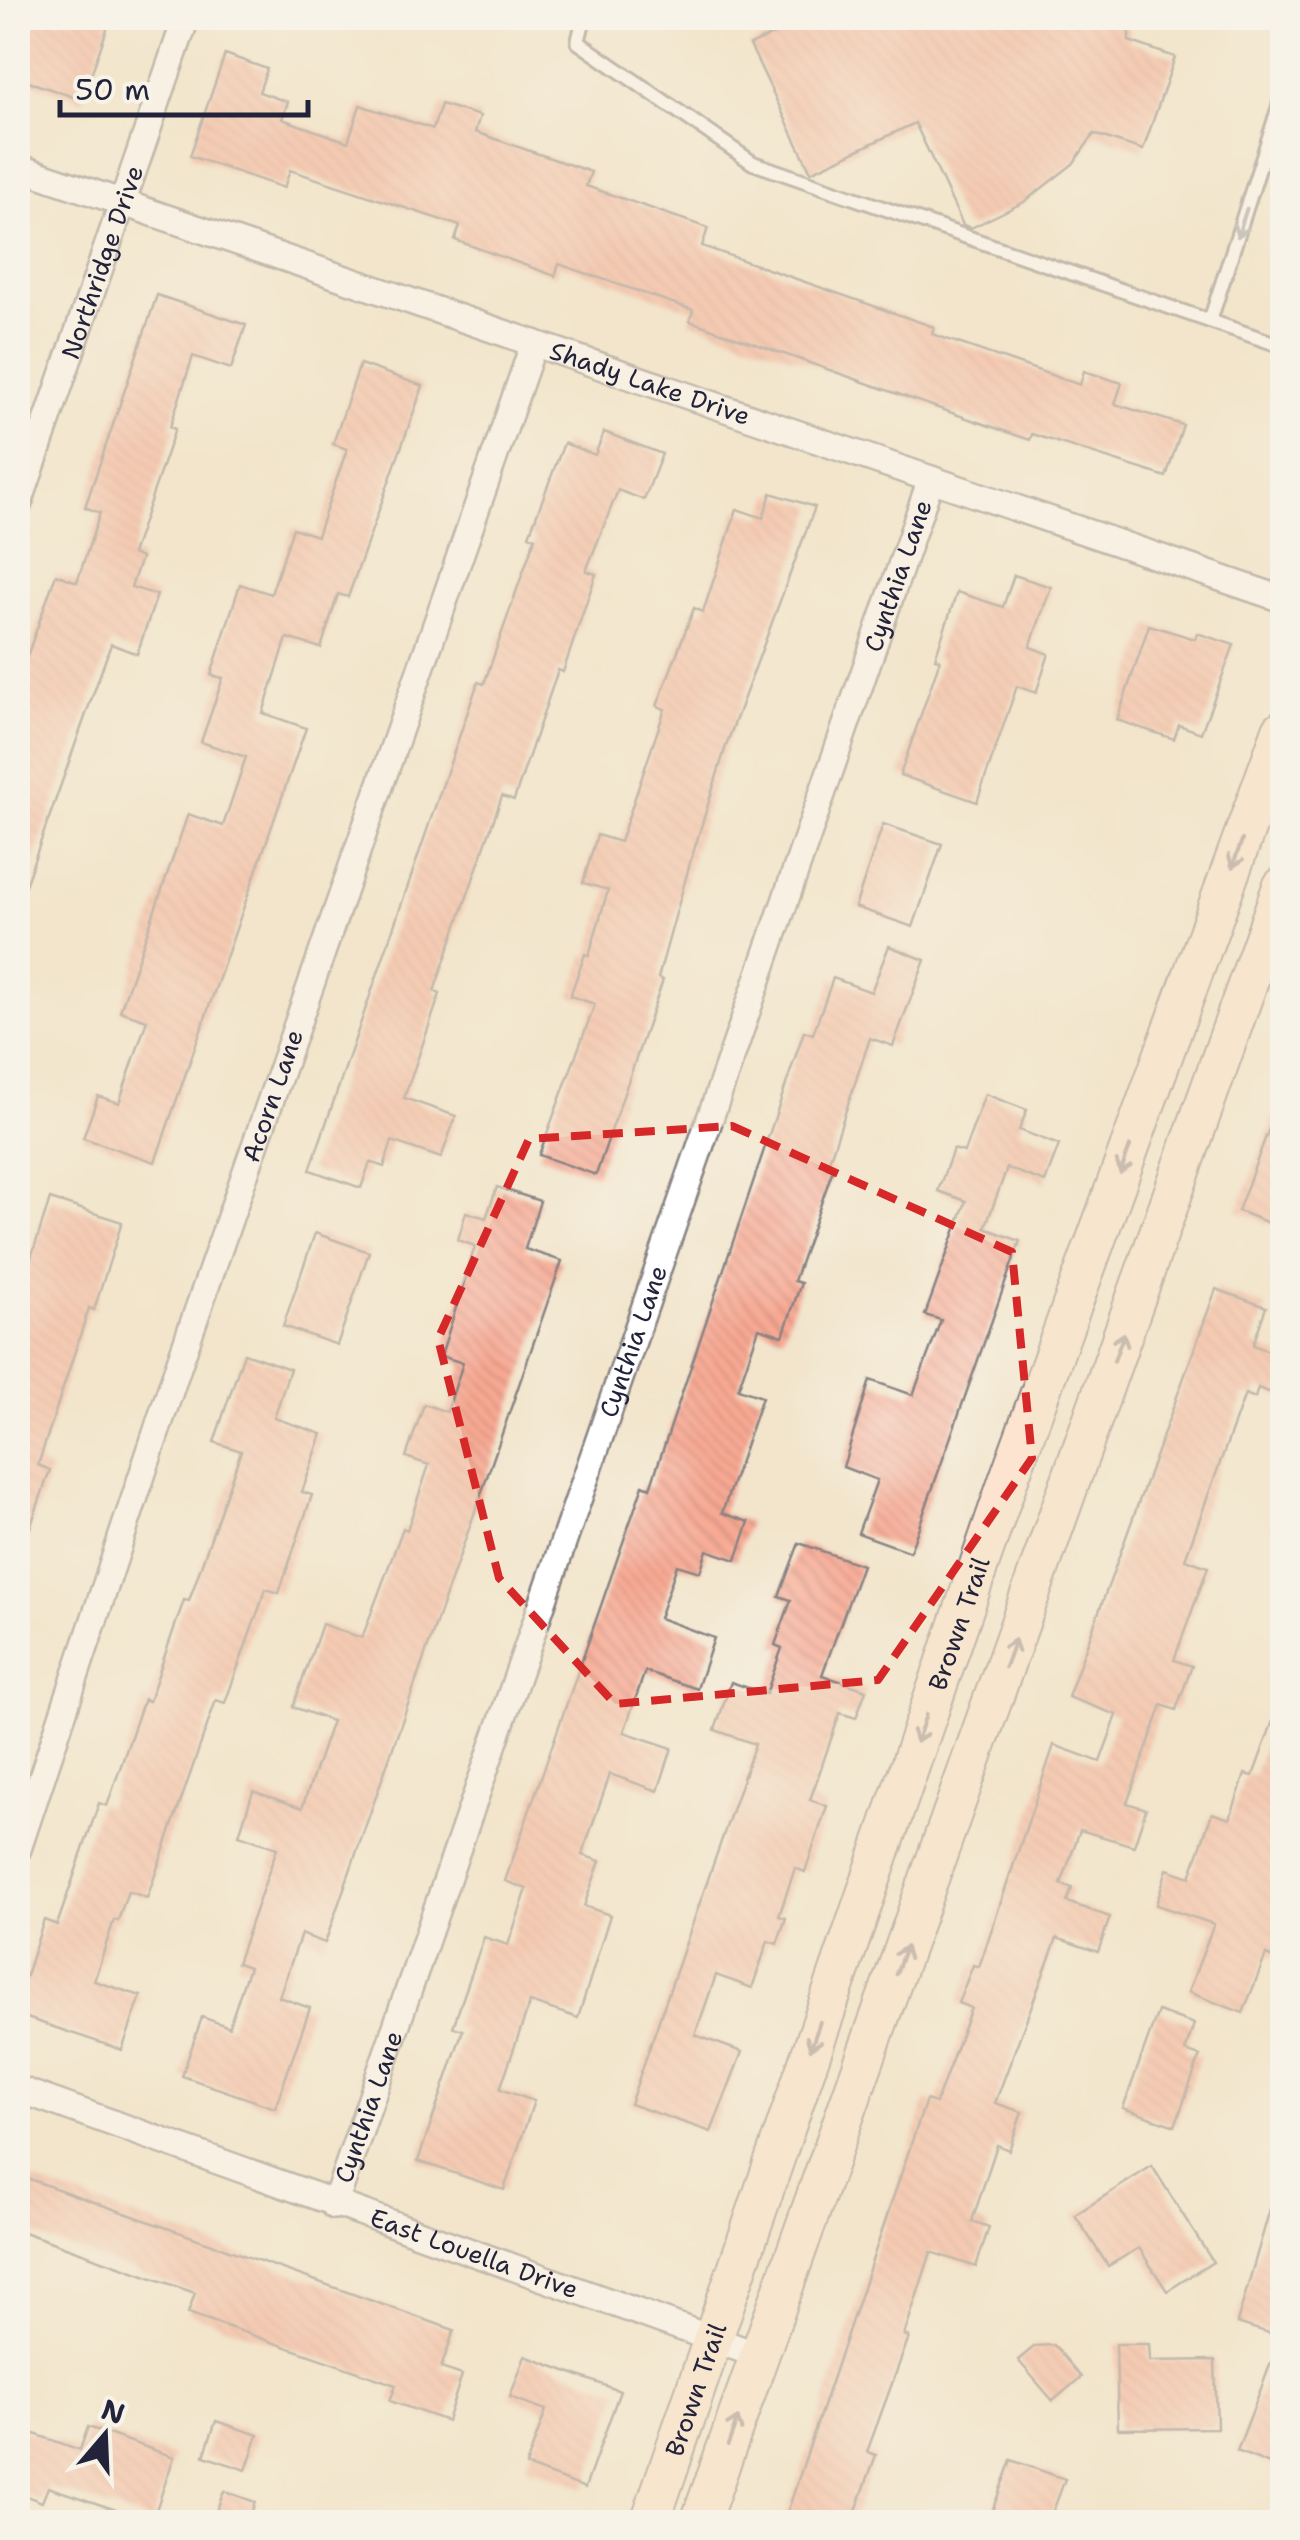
<svg xmlns="http://www.w3.org/2000/svg" width="1300" height="2540" viewBox="0 0 1300 2540" font-family="'Shantell Sans',sans-serif">
<style>
.building{fill:url(#building-back-hatch)}
.lines{fill:none;stroke-linecap:round;stroke-linejoin:round}
.lane-casing{stroke:#8a8484;stroke-width:18}
.street-casing{stroke:#8a8484;stroke-width:30}
.secondary-casing{stroke:#8a8484;stroke-width:42}
.lane{stroke:#fff;stroke-width:12}
.street{stroke:#fff;stroke-width:25}
.secondary{stroke:#fde4d0;stroke-width:38}
.oneway{stroke:#9c9ca7}
.oneway2{stroke:#9a8d8d}
.marked{fill:none;stroke:#d62828;stroke-width:8;stroke-dasharray:20 12;stroke-linejoin:round}
.labels{text-anchor:middle;stroke-width:9;stroke-linejoin:round;paint-order:stroke}
.street-label{font-size:25px;fill:#22223b;stroke:#f7f3e8}
</style>
<defs>
<pattern id="building-back-hatch" width="6" height="6" patternUnits="userSpaceOnUse" patternTransform="scale(2.5)"><rect width="6" height="6" fill="#f8a993"/><path d="M-1 5l2 2M0 0l6 6M5-1l2 2" fill="none" stroke="#d49180"/></pattern>
</defs>
<rect width="100%" height="100%" fill="#f7f3e8"/>
<filter id="ink" filterUnits="userSpaceOnUse"><feTurbulence type="fractalNoise" baseFrequency=".01" numOctaves="2"/><feDisplacementMap in="SourceGraphic" scale="20" xChannelSelector="R" yChannelSelector="G"/><feConvolveMatrix kernelMatrix="1 2 1 2 8 2 1 2 1" color-interpolation-filters="sRGB"/></filter>
<filter id="wash" filterUnits="userSpaceOnUse"><feTurbulence type="fractalNoise" baseFrequency=".0048" numOctaves="4" result="noise"/><feDisplacementMap in="SourceGraphic" scale="40" xChannelSelector="R" yChannelSelector="G"/><feGaussianBlur stdDeviation="2.25" result="paint"/><feColorMatrix in="noise" values="0 0 0 0 0 0 0 0 0 0 0 0 0 0 0 0 0 1.4 0 .05"/><feComposite in="paint" operator="in"/></filter>
<g filter="url(#wash)">
<rect width="100%" height="100%" fill="#f2e5cc"/>
<g id="blocks">
<g class="building">
<path d="M18,18H111L82,100L18,78Z"/>
<path d="M809,18H1129V41L1175,57L1143,150L1094,134L1073,164L1024,202L971,228L963,225L915,123L811,172L750,45Z"/>
<path d="M225,54L267,69L259,92L288,102L282,119L348,142L360,105L433,129L441,104L480,116L475,132L591,172L586,186L708,228L702,246L934,327L932,334L1080,385L1084,371L1122,383L1115,404L1183,425L1166,477L1032,434L1030,440L932,406L690,321L693,310L559,264L555,276L455,240L460,226L290,170L284,188L190,156Z"/>
<path d="M157,295L246,325L231,369L193,356L170,427L175,429L132,554L141,558L131,587L157,595L137,654L111,644L22,894L18,893V682L56,574L77,582L100,513L85,507Z"/>
<path d="M360,364L423,386L348,597L338,594L321,648L287,638L263,713L306,728L155,1162L83,1138L98,1096L119,1103L147,1020L120,1011L188,814L223,826L246,757L201,742L223,678L211,675L240,584L271,594L293,528L317,536L347,449L333,444Z"/>
<path d="M604,432L662,454L644,500L618,490L586,571L596,574L563,672L558,670L514,800L502,796L434,991L440,994L404,1098L456,1116L441,1158L392,1141L384,1167L370,1162L361,1188L310,1170L478,682L484,684L535,538L529,535L564,443L595,455Z"/>
<path d="M771,493L815,507L726,746L690,863L658,978L663,980L596,1175L539,1155L595,1004L570,996L585,954L589,955L608,890L583,883L597,835L620,842L665,709L657,706L694,608L703,612L737,509L763,518Z"/>
<path d="M1014,575L1051,587L1030,647L1049,654L1036,693L1017,686L977,802L900,775L940,660L935,658L957,592L1003,607Z"/>
<path d="M1149,625L1195,639L1197,633L1234,645L1201,733L1179,725L1174,739L1117,720Z"/>
<path d="M883,824L942,844L913,927L855,907Z"/>
<path d="M889,946L925,960L893,1046L870,1038L827,1167L833,1169L794,1281L801,1283L783,1336L759,1328L738,1389L762,1397L722,1513L749,1522L736,1560L707,1550L700,1572L677,1565L659,1618L714,1638L697,1689L645,1671L624,1732L672,1748L658,1791L610,1774L582,1855L600,1861L584,1906L610,1915L578,2018L530,2002L500,2089L534,2101L504,2190L418,2161L463,2030L453,2027L484,1937L508,1945L527,1889L505,1881L643,1485L650,1488L804,1031L813,1034L833,978L871,992Z"/>
<path d="M985,1094L1027,1110L1019,1130L1059,1145L1045,1182L1007,1168L985,1228L1020,1241L910,1552L858,1533L877,1480L843,1467L870,1380L913,1395L941,1320L925,1315L966,1201L938,1191L953,1149L964,1152Z"/>
<path d="M1280,1099H1282V1228L1238,1211Z"/>
<path d="M497,1187L540,1201L525,1249L562,1261L325,1943L301,1934L279,1997L310,2008L275,2108L182,2076L202,2017L229,2027L249,1967L237,1963L277,1848L239,1835L253,1791L302,1808L332,1721L293,1707L322,1624L362,1638L403,1528L407,1530L429,1465L406,1457L424,1404L447,1412L463,1363L441,1356L475,1246L458,1240L466,1212L486,1218Z"/>
<path d="M50,1199L122,1222L94,1310L89,1308L38,1465L50,1470L22,1551H18V1298Z"/>
<path d="M315,1233L369,1252L337,1345L283,1326Z"/>
<path d="M1216,1289L1266,1307L1253,1345L1282,1356V1397L1258,1388L1255,1398L1245,1394L1185,1559L1208,1567L1174,1660L1192,1666L1176,1710L1162,1705L1127,1803L1146,1809L1134,1846L1080,1830L1061,1884L1072,1888L1067,1902L1110,1917L1098,1952L1057,1938L995,2103L1022,2112L1009,2150L997,2145L972,2221L989,2227L976,2267L931,2252L904,2335L909,2337L867,2452L876,2455L852,2522H784L926,2100L936,2103L971,2008L958,2003L973,1965L979,1967L1054,1745L1100,1762L1117,1715L1068,1697Z"/>
<path d="M244,1353L290,1369L274,1418L322,1434L302,1492L312,1495L279,1593L266,1589L225,1703L216,1700L147,1898L128,1891L118,1921L114,1920L94,1981L141,1996L122,2050L18,2015V2000L44,1920L57,1925L99,1803L107,1806L144,1699L149,1701L184,1600L189,1601L241,1451L214,1442Z"/>
<path d="M799,1543L862,1565L822,1675L866,1690L856,1718L840,1713L810,1800L827,1806L805,1872L795,1868L779,1916L786,1918L777,1944L768,1941L752,1988L716,1975L695,2035L742,2052L711,2132L630,2104L755,1744L715,1730L731,1682L766,1694L782,1648L775,1645L791,1600L779,1596Z"/>
<path d="M1279,1704L1282,1934L1273,1958L1266,1955L1243,2013L1188,1992L1214,1924L1156,1905L1167,1869L1190,1877L1212,1813L1230,1819L1245,1774L1253,1776Z"/>
<path d="M1158,2011L1194,2024L1185,2051L1200,2056L1175,2126L1123,2108Z"/>
<path d="M1152,2166L1213,2262L1167,2291L1139,2248L1108,2266L1075,2215Z"/>
<path d="M18,2175L454,2330L441,2368L462,2375L447,2421L390,2401L396,2385L188,2313L195,2293L18,2230Z"/>
<path d="M1275,2192L1282,2193V2308L1275,2335L1237,2323Z"/>
<path d="M1280,2339L1282,2340V2469L1237,2451Z"/>
<path d="M1116,2344H1149L1150,2361L1215,2360L1217,2428L1118,2429Z"/>
<path d="M1054,2345L1081,2377L1053,2401L1018,2360L1035,2346Z"/>
<path d="M525,2356L620,2391L585,2488L526,2466L546,2410L510,2397Z"/>
<path d="M216,2421L258,2435L246,2470L204,2456Z"/>
<path d="M88,2427L174,2457L152,2522L48,2487L42,2502L18,2493V2428L80,2450Z"/>
<path d="M1011,2460L1065,2479L1049,2522H988Z"/>
<path d="M224,2491L255,2502L248,2522H212Z"/>
</g>
</g>
</g>
<g filter="url(#ink)">
<use href="#blocks" fill-opacity="0" stroke="#8a8484" stroke-width="2.5"/>
<g class="lines">
<g class="lane-casing">
<g id="lane">
<path d="M584,18L578,42L753,163L1282,346"/>
<path d="M1210,321L1282,97"/>
</g>
</g>
<g class="street-casing">
<g id="street">
<path id="s1" d="M18,167L1282,599"/>
<path id="s2" d="M18,506L186,18"/>
<path id="s3" d="M18,1849L179,1364L534,343"/>
<path id="s4" d="M18,2089L760,2356"/>
<path id="s5" d="M334,2206L931,479"/>
</g>
</g>
<g class="secondary-casing">
<g id="secondary">
<path id="s6" d="M650,2522L1009,1478L1282,730"/>
<path d="M700,2522L1282,887"/>
</g>
</g>
<use href="#lane" class="lane"/>
<use href="#street" class="street"/>
<use href="#secondary" class="secondary"/>
</g>
<defs><path id="oneway-shaft" d="M-6 0H5M1.5-3L5.5 0L1.5 3" fill="none" stroke-width="1.6" stroke-linecap="round" stroke-linejoin="round" transform="scale(2.5)"/></defs>
<use class="oneway" href="#oneway-shaft" transform="translate(1242 223) rotate(108)"/>
<g class="oneway2">
<use href="#oneway-shaft" transform="translate(1237 854) rotate(110)"/>
<use href="#oneway-shaft" transform="translate(1125 1160) rotate(110)"/>
<use href="#oneway-shaft" transform="translate(1119 1347) rotate(-70)"/>
<use href="#oneway-shaft" transform="translate(1010 1653) rotate(-70)"/>
<use href="#oneway-shaft" transform="translate(921 1729) rotate(109)"/>
<use href="#oneway-shaft" transform="translate(901 1960) rotate(-70)"/>
<use href="#oneway-shaft" transform="translate(815 2036) rotate(109)"/>
<use href="#oneway-shaft" transform="translate(733 2431) rotate(-70)"/>
</g>
</g>
<path d="M0 0H1300V2540H0ZM732,1126L1012,1252L1032,1458L878,1680L615,1704L499,1578L438,1339L529,1139Z" fill="#f2e5cc" fill-opacity=".55" fill-rule="evenodd"/>
<path class="marked" d="M732,1126L1012,1252L1032,1458L878,1680L615,1704L499,1578L438,1339L529,1139Z"/>
<g class="labels">
<g class="street-label">
<text dy="9" stroke="none"><textPath href="#s2" startOffset="258">Northridge Drive</textPath></text>
<text dy="9" stroke="none"><textPath href="#s1" startOffset="668">Shady Lake Drive</textPath></text>
<text dy="9" stroke="none"><textPath href="#s5" startOffset="1725">Cynthia Lane</textPath></text>
<text dy="9" stroke="none"><textPath href="#s3" startOffset="795">Acorn Lane</textPath></text>
<text dy="9" stroke="none"><textPath href="#s5" startOffset="915">Cynthia Lane</textPath></text>
<text dy="9" stroke="none"><textPath href="#s6" startOffset="950">Brown Trail</textPath></text>
<text dy="9" stroke="none"><textPath href="#s5" startOffset="105">Cynthia Lane</textPath></text>
<text dy="9" stroke="none"><textPath href="#s4" startOffset="485">East Louella Drive</textPath></text>
<text dy="9" stroke="none"><textPath href="#s6" startOffset="140">Brown Trail</textPath></text>
</g>
</g>
<rect width="1300" height="2540" fill="none" stroke="#f7f3e8" stroke-width="60"/>
<g transform="translate(105 2435) rotate(19)" stroke="#f7f3e8" stroke-width="8" paint-order="stroke">
<path d="M0-8L18 38L0 25L-18 38Z" fill="#22223b"/>
<text y="-15" font-size="28" font-weight="bold" text-anchor="middle" fill="#22223b">N</text>
</g>
<path d="M60 100v15h248v-15" fill="none" stroke="#22223b" stroke-width="5"/>
<text x="75" y="100" font-size="30" fill="#22223b" stroke="#f7f3e8" stroke-width="8" paint-order="stroke">50 m</text>
</svg>
